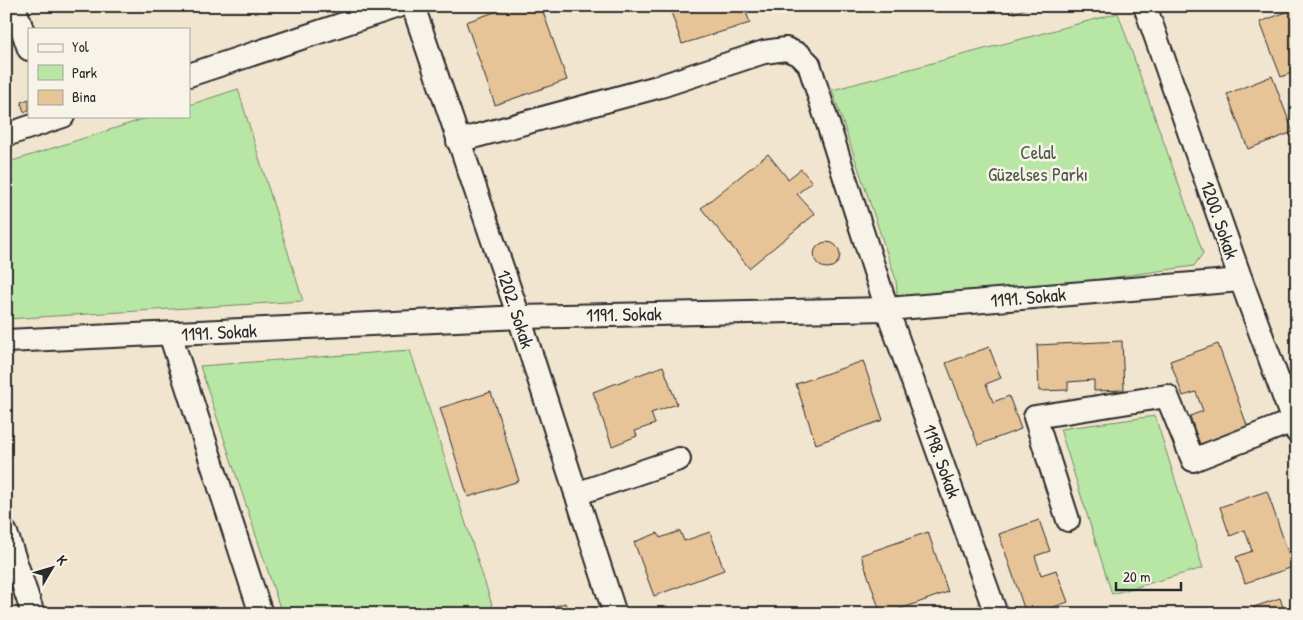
<svg xmlns="http://www.w3.org/2000/svg" width="1303" height="620" viewBox="0 0 1303 620" font-family="'Patrick Hand',sans-serif">
<style>
.green{fill:#b8e6a5;stroke:#728868}
.building{fill:#e7c498;stroke:#2b2b2b}
.lines{fill:none;stroke-linecap:round;stroke-linejoin:round}
.minor-casing{stroke:#2b2b2b;stroke-width:26}
.minor{stroke:#f7f3e8;stroke-width:22}
.labels{text-anchor:middle;stroke-width:5;stroke-linejoin:round;paint-order:stroke}
.park-label{font-size:19px;fill:#4e5a4a;stroke:#f7f3e8}
.street-label{font-size:19px;fill:#2b2b2b;stroke:#f7f3e8}
</style>
<rect width="100%" height="100%" fill="#f2e5d0"/>
<filter id="ink" filterUnits="userSpaceOnUse"><feTurbulence type="fractalNoise" baseFrequency=".02" numOctaves="2"/><feDisplacementMap in="SourceGraphic" scale="10" xChannelSelector="R" yChannelSelector="G"/><feConvolveMatrix kernelMatrix="1 2 1 2 8 2 1 2 1" color-interpolation-filters="sRGB"/></filter>
<g filter="url(#ink)">
<g class="green">
<path d="M1118,13L1203,253L1194,266L898,308L896,280L832,90Z"/>
<path d="M238,89L303,301L6,319V163L153,116H189V105Z"/>
<path d="M410,350L495,614H282L200,366Z"/>
<path d="M1155,416L1203,568L1112,594L1060,429Z"/>
</g>
<g class="building">
<path d="M512,6H541L567,80L495,105L466,22Z"/>
<path d="M669,6H744L750,23L682,44Z"/>
<path d="M1011,6H1032L1014,13Z"/>
<path d="M1297,8V71L1281,77L1260,22Z"/>
<path d="M1272,76L1293,132L1248,149L1227,94Z"/>
<path d="M29,99V110L24,112L21,102Z"/>
<path d="M768,154L788,179L801,169L812,182L797,194L815,214L749,268L701,208Z"/>
<circle cx="827" cy="255" r="13"/>
<path d="M1297,297V310L1293,298Z"/>
<path d="M1122,341L1124,390L1094,391V380L1068,382V390L1039,391L1037,345Z"/>
<path d="M1218,344L1248,428L1200,446L1190,416L1203,411L1196,392L1183,396L1170,361Z"/>
<path d="M989,347L1001,378L986,384L993,402L1009,396L1021,429L978,445L946,363Z"/>
<path d="M863,361L883,420L816,444L796,384Z"/>
<path d="M663,366L677,404L651,413L655,424L635,431L637,436L612,446L593,392Z"/>
<path d="M491,392L519,481L468,497L440,408Z"/>
<path d="M1267,491L1293,567L1245,583L1236,557L1252,551L1245,530L1230,536L1220,507Z"/>
<path d="M1039,520L1050,551L1035,556L1041,575L1056,570L1068,602L1034,614H1026L999,534Z"/>
<path d="M680,531L684,541L710,532L724,570L654,596L634,542L658,533L660,538Z"/>
<path d="M928,532L948,592L886,614H881L861,555Z"/>
<path d="M1280,598L1284,610L1297,606V614H1256L1254,607Z"/>
<path d="M565,603L569,614H530Z"/>
</g>
<g class="lines">
<g class="minor-casing">
<g id="minor">
<path d="M14,6L29,49"/>
<path d="M413,6L519,317L615,614"/>
<path d="M1145,6L1241,280L1297,432"/>
<path d="M189,75L398,6"/>
<path d="M6,135L63,116"/>
<path d="M458,141L661,86L764,52L786,49L800,55L809,64L852,200L887,309L996,614"/>
<path d="M170,334L261,614"/>
<path d="M6,341L519,317L887,309L1241,280"/>
<path d="M576,494L679,459"/>
<path d="M1068,520L1035,417L1167,396L1193,460L1293,421"/>
<path d="M6,533L33,614"/>
</g>
</g>
<use href="#minor" class="minor"/>
</g>
</g>
<g class="labels">
<g class="park-label">
<text x="1038" y="159">Celal<tspan x="1038" dy="22">Güzelses Parkı</tspan></text>
</g>
<g class="street-label">
<text transform="translate(1220 220) rotate(71)" y="7">1200. Sokak</text>
<text transform="translate(1028 297) rotate(-5)" y="7">1191. Sokak</text>
<text transform="translate(516 309) rotate(72)" y="7">1202. Sokak</text>
<text transform="translate(624 314) rotate(-1)" y="7">1191. Sokak</text>
<text transform="translate(219 332) rotate(-3)" y="7">1191. Sokak</text>
<text transform="translate(942 461) rotate(70)" y="7">1198. Sokak</text>
</g>
</g>
<rect width="1303" height="620" fill="none" stroke="#f7f3e8" stroke-width="25"/>
<rect x="12" y="12" width="1278" height="595" fill="none" stroke="#2b2b2b" stroke-width="2" filter="url(#ink)"/>
<rect x="28" y="28" width="162" height="90" fill="#f7f3e8" stroke="#a5a39c"/>
<rect x="38" y="44" width="25" height="8" fill="#f7f3e8" stroke="#a5a39c"/>
<text x="72" y="52" font-size="15" fill="#2b2b2b">Yol</text>
<rect x="38" y="65" width="25" height="15" fill="#b8e6a5" stroke="#a5a39c"/>
<text x="72" y="78" font-size="15" fill="#2b2b2b">Park</text>
<rect x="38" y="90" width="25" height="15" fill="#e7c498" stroke="#a5a39c"/>
<text x="72" y="102" font-size="15" fill="#2b2b2b">Bina</text>
<g transform="translate(52 568) rotate(52)" stroke="#f7f3e8" stroke-width="4" paint-order="stroke">
<path d="M0-4L9 19L0 12L-9 19Z" fill="#2b2b2b"/>
<text y="-8" font-size="14" font-weight="bold" text-anchor="middle" fill="#2b2b2b">K</text>
</g>
<path d="M1116 582v8h65v-8" fill="none" stroke="#2b2b2b" stroke-width="2.5"/>
<text x="1123" y="582" font-size="15" fill="#2b2b2b" stroke="#f7f3e8" stroke-width="4" paint-order="stroke">20 m</text>
</svg>
